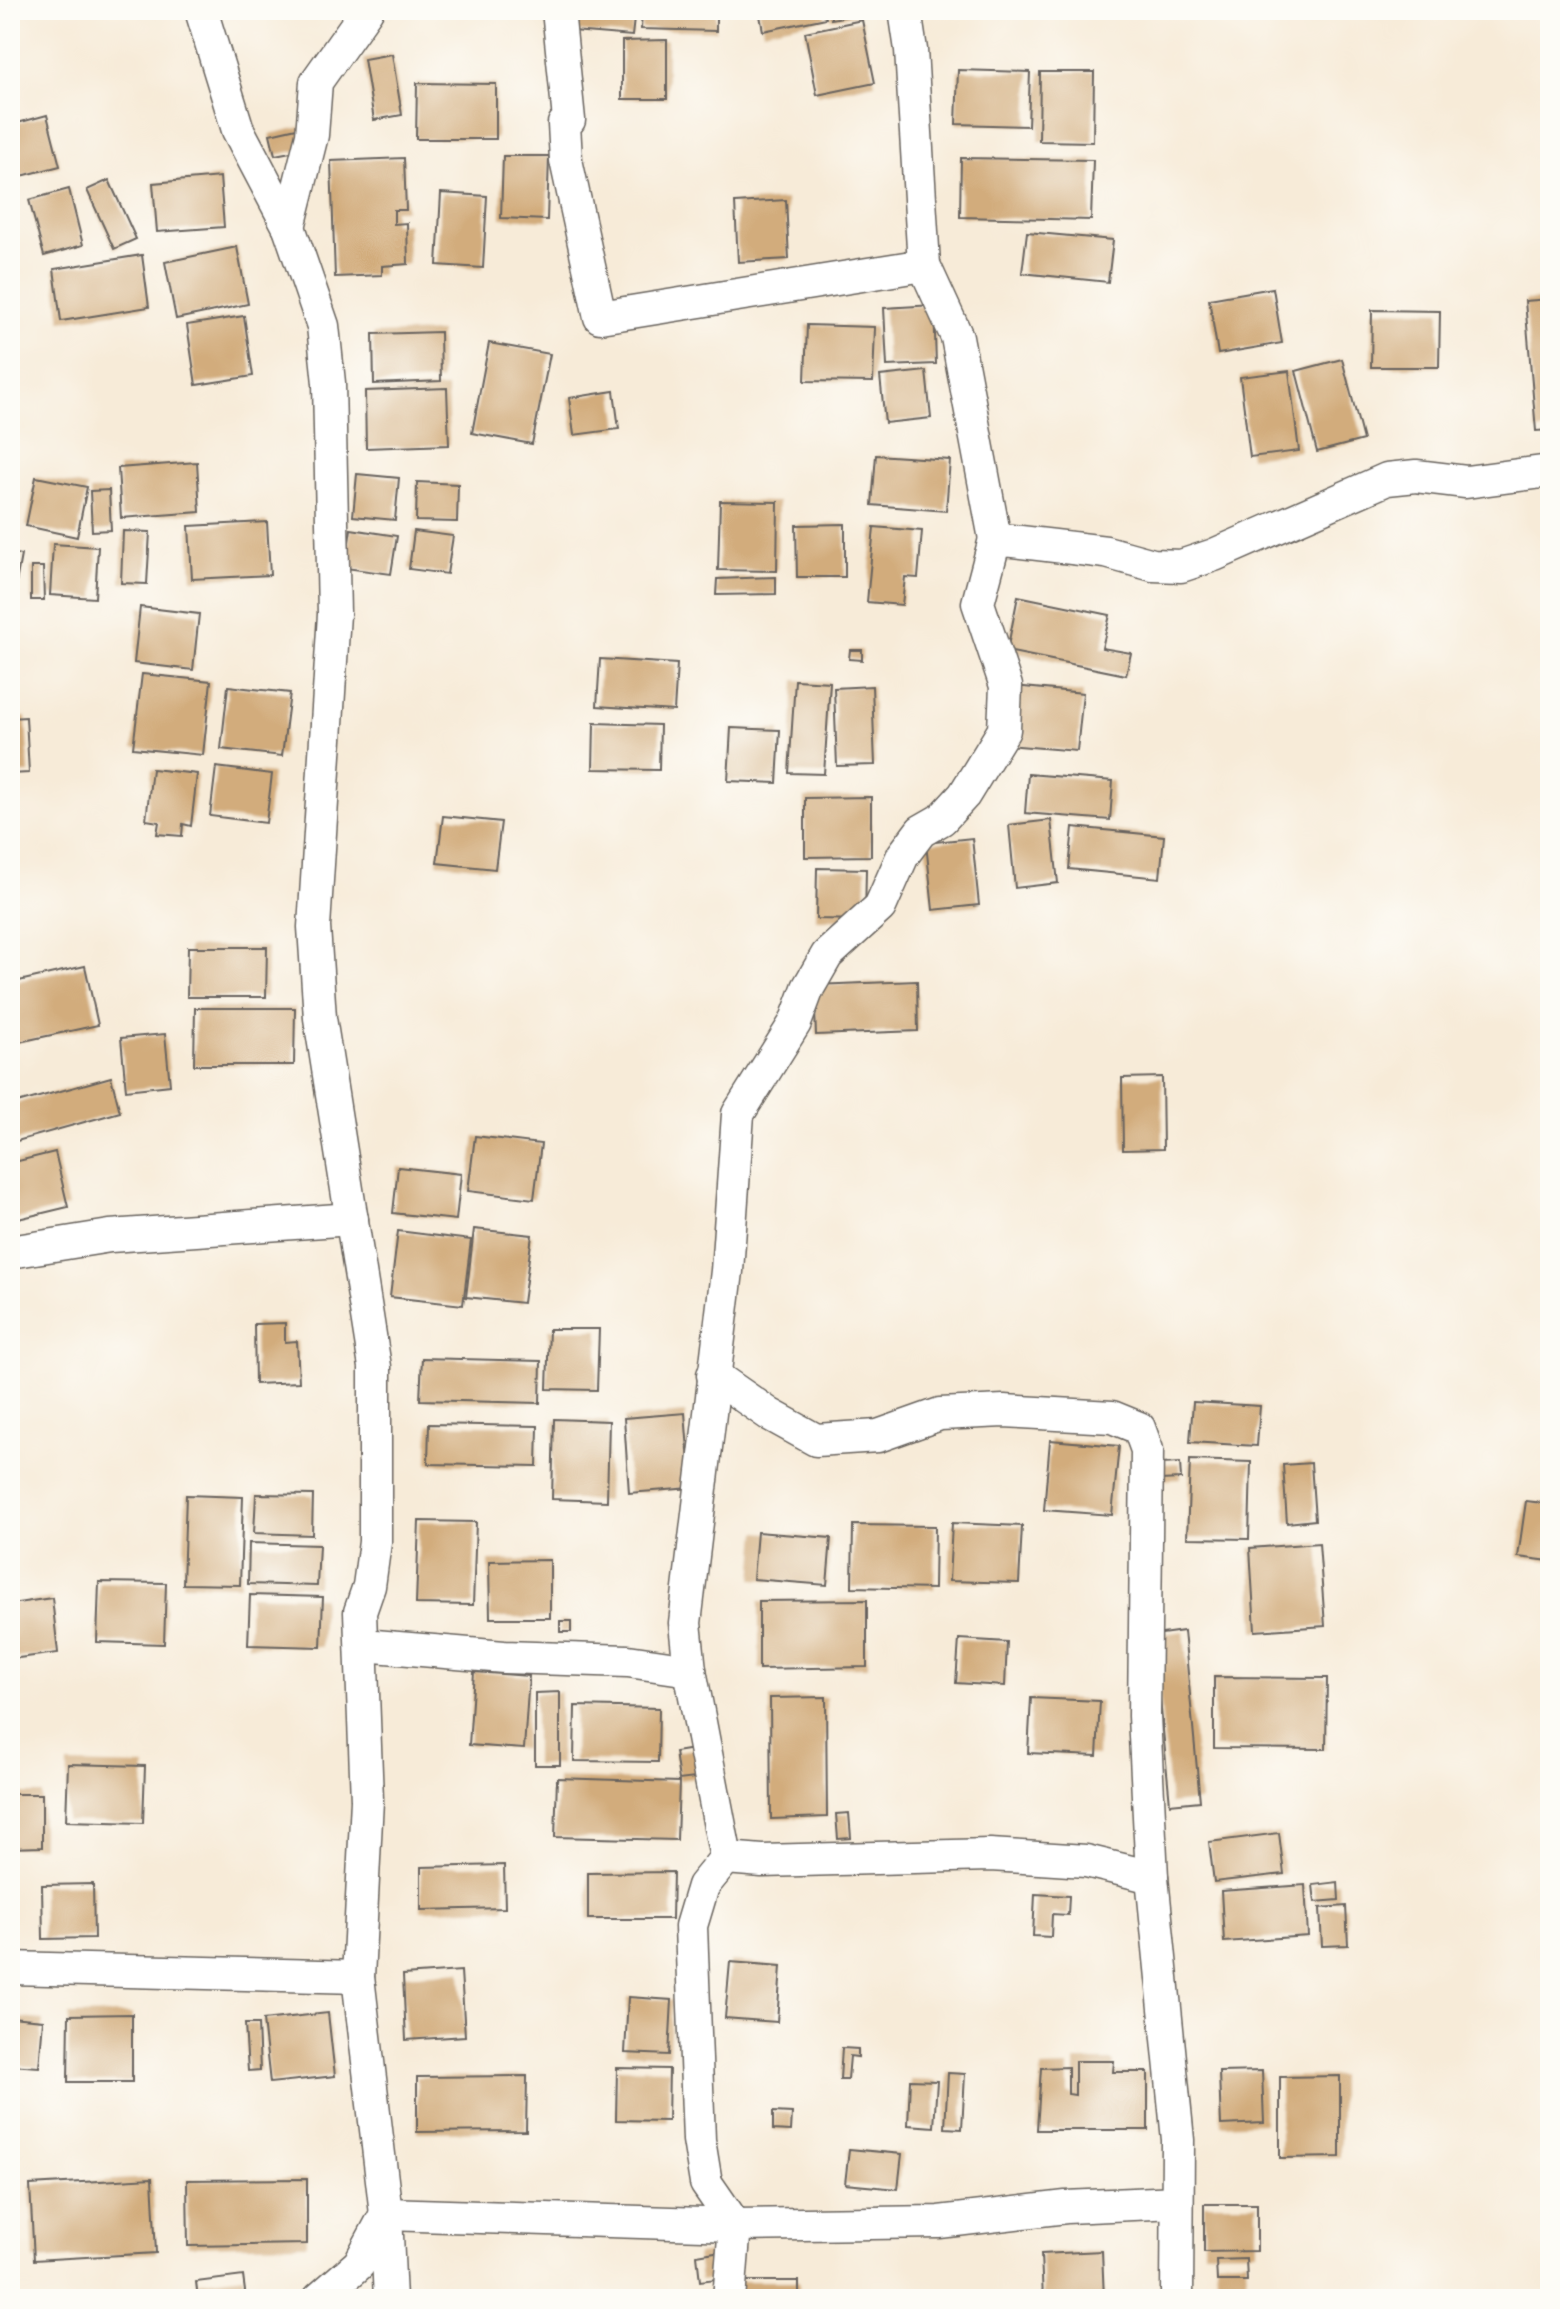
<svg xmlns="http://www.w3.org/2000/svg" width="1560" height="2309" viewBox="0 0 1560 2309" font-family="'Balsamiq Sans',sans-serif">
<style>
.building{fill:#d2ac7b}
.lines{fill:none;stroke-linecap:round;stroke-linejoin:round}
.minor-casing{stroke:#69645e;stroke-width:35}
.minor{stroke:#fff;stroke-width:32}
</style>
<rect width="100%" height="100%" fill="#fdfcf7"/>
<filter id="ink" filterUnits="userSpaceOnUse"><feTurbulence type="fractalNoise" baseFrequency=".0125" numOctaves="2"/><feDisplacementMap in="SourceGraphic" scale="16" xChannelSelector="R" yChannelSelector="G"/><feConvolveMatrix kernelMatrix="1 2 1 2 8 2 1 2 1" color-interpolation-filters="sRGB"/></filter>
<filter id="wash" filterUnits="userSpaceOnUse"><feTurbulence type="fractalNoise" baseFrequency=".006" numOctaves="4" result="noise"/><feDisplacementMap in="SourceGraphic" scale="32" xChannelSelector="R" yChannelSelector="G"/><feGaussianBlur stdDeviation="1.8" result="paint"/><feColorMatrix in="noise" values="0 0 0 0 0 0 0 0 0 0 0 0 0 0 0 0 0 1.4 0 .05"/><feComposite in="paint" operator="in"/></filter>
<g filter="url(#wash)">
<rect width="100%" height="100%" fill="#f7ebd8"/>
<g id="blocks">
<g class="building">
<path d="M574,10H635L632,36L573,31Z"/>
<path d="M642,10H716V31L641,29Z"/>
<path d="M759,10H824L826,18L763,31Z"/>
<path d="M830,10H871V12L831,19Z"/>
<path d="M862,20L875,83L817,95L805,32Z"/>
<path d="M667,40V99H622V41Z"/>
<path d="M392,54L402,115L374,120L364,59Z"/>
<path d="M958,70L1030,72L1028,126L956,124Z"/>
<path d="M1040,72H1094L1093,142L1039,141Z"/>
<path d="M417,83L496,84V139H416Z"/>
<path d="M47,115L60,166L10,179V125Z"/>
<path d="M301,127L306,149L275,155L270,134Z"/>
<path d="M503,156H549L547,220L501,218Z"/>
<path d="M404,158L406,210H394V224L407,223L408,264L382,266V275L335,277L331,161Z"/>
<path d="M961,158L1093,160L1091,220L960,217Z"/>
<path d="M220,177L224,227L157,232L153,183Z"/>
<path d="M109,180L136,239L114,249L87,190Z"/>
<path d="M69,189L83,245L44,256L29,200Z"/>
<path d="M441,193L487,196L483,268L437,265Z"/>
<path d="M786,200L789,259L738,262L735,203Z"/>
<path d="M1027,232L1113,240L1108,282L1022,273Z"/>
<path d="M237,247L248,304L176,319L165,262Z"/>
<path d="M142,255L149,307L61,321L54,269Z"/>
<path d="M1273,288L1282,343L1218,354L1209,299Z"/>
<path d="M1550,299V430L1536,431L1525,301Z"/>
<path d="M934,305L936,364L887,366L884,308Z"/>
<path d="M1372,310L1440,311L1439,367H1371Z"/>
<path d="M244,316L253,376L196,385L187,325Z"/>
<path d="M807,325L875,327L873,382L805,381Z"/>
<path d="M440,332L441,381L374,384L373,334Z"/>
<path d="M489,343L550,354L532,444L472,433Z"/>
<path d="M1342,359L1363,440L1317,452L1296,371Z"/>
<path d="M926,371L931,418L885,423L880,376Z"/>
<path d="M1289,371L1299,451L1250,457L1240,377Z"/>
<path d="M447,388L449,445L366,448L365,391Z"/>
<path d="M614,391L619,429L574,435L569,398Z"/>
<path d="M876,455L950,460L946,511L872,505Z"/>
<path d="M197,462L200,512L121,518L118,468Z"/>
<path d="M357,474L399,478L395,520L353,516Z"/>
<path d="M36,477L87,487L77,537L26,526Z"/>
<path d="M417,482L458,484L457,522L416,521Z"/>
<path d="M109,490L111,530L92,531L90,491Z"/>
<path d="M720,501L778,502L777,571L718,570Z"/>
<path d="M267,522L270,575L192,579L189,526Z"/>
<path d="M845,524V577H797L796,525Z"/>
<path d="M874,527L922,531L918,578L905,577L902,605L867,602Z"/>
<path d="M351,529L397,536L391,574L345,568Z"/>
<path d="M123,531L150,532L147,584L121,583Z"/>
<path d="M414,531L453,536L447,574L409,569Z"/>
<path d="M53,544L98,547L95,598L50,595Z"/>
<path d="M10,553L21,555L14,594L10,593Z"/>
<path d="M31,567H43L44,600H31Z"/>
<path d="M776,577V594L716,595L717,579Z"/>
<path d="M1018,596L1110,615L1102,648L1131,653L1126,675L1007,651Z"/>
<path d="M140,607L199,614L193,670L134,663Z"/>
<path d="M850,650H862V660L849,659Z"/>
<path d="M600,659L677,664L674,711L597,706Z"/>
<path d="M142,674L211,681L203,755L133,748Z"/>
<path d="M795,680L830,682L824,774L789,773Z"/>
<path d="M228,686L290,693L282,756L221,749Z"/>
<path d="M872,686L875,765L837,766L834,688Z"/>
<path d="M1014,686L1083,693L1077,751L1007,745Z"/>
<path d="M26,717L29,773L10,774V718Z"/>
<path d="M594,723L660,725L659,770L593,769Z"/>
<path d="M731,728L780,730L777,783L728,781Z"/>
<path d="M216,767L272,774L266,823L210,816Z"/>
<path d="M152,769L197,774L191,826L183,824L182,836L157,834L159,822L146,820Z"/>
<path d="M1028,774L1113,781L1110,820L1025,813Z"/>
<path d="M871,797V856L805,857V798Z"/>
<path d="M443,816L501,822L495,869L437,863Z"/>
<path d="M1051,820L1058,883L1015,888L1009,825Z"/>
<path d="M1073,827L1164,836L1160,878L1069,869Z"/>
<path d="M972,838L979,905L933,910L926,843Z"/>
<path d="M817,868L866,869L865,920L816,919Z"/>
<path d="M188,947H267L266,997H187Z"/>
<path d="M85,966L98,1025L10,1044V983Z"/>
<path d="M917,981L918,1031L816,1035L814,985Z"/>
<path d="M195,1008H295L294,1065H194Z"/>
<path d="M165,1034L170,1085L126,1090L121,1038Z"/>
<path d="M111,1077L120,1112L10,1143V1105Z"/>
<path d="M1162,1077L1163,1149L1123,1150L1122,1078Z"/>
<path d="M475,1136L541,1144L534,1199L468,1191Z"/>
<path d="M55,1152L68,1207L10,1221V1163Z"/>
<path d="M398,1167L461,1174L456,1220L393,1213Z"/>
<path d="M474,1229L532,1235L523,1303L466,1297Z"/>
<path d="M398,1231L471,1240L463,1305L390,1297Z"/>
<path d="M285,1323V1342L297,1341L299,1382L255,1384L254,1324Z"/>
<path d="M549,1329H599L597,1390L547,1389Z"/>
<path d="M422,1358L541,1361L540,1403L420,1400Z"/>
<path d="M1193,1402L1260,1406L1257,1446L1190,1442Z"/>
<path d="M685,1413L691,1488L629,1493L624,1418Z"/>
<path d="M554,1419L609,1421L607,1501L552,1499Z"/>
<path d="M429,1424L538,1426L537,1466L428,1464Z"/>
<path d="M1050,1440L1119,1446L1112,1515L1044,1510Z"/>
<path d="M1190,1460L1251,1462L1249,1539L1187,1538Z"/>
<path d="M1180,1463L1181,1479L1160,1480L1161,1464Z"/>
<path d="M1311,1463L1315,1520L1287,1523L1283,1465Z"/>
<path d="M256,1494L313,1495L312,1535L254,1533Z"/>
<path d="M186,1495L243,1497L240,1585L183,1584Z"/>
<path d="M1526,1501L1550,1504V1561L1518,1557Z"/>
<path d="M419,1521L476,1522L473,1605L416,1604Z"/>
<path d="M952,1523L1022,1526L1019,1583L949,1581Z"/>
<path d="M853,1525L935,1526L934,1589L852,1587Z"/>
<path d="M757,1532L831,1538L827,1585L753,1579Z"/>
<path d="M249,1543L319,1545L317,1586L248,1584Z"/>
<path d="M1319,1543L1325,1626L1255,1631L1250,1548Z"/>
<path d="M550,1560V1618H490L489,1561Z"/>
<path d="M99,1582L166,1583L164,1644L97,1642Z"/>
<path d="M250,1595L323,1597L321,1647L248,1645Z"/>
<path d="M52,1598L58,1653L10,1659V1604Z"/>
<path d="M867,1600V1667L759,1669V1601Z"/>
<rect x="560" y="1621" width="11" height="11"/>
<path d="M1184,1631L1200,1801L1170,1804L1154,1635Z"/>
<path d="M959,1639L1007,1642L1005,1686L956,1683Z"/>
<path d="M474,1672L529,1676L524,1749L469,1745Z"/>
<path d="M1214,1677L1327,1678L1326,1749L1214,1748Z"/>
<path d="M560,1692V1765H535V1693Z"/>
<path d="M826,1697L827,1817L771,1819L770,1698Z"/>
<path d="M1031,1698L1100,1701L1097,1756L1028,1753Z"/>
<path d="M575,1706L659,1708L658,1762L574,1761Z"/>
<path d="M700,1748L704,1777L679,1780L675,1752Z"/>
<path d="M68,1764L145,1766L143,1823L66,1821Z"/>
<path d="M557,1778L679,1782L677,1840L555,1837Z"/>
<path d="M10,1794H42V1847L10,1848Z"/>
<path d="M849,1813L851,1838L838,1839L836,1814Z"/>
<path d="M1279,1833L1284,1874L1214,1882L1209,1842Z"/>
<path d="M504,1865L505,1908L421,1910V1867Z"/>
<path d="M673,1872L672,1919H588V1873Z"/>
<path d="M1338,1882L1339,1900L1315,1902L1313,1885Z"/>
<path d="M93,1884L94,1938L43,1939L42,1885Z"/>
<path d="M1305,1885L1308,1936L1224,1942L1221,1891Z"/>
<path d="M1035,1894L1069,1896L1068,1915L1052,1914L1051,1937L1033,1936Z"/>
<path d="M1346,1906L1348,1945L1322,1946L1320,1908Z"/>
<path d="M730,1962L781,1966L777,2022L725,2018Z"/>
<path d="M461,1971L465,2036L406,2040L403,1975Z"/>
<path d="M628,1997L672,2000L669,2055L625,2053Z"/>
<path d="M328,2013L335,2076L270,2083L263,2020Z"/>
<path d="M132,2014V2082H68L69,2015Z"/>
<path d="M10,2017L43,2020L39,2067L10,2065Z"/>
<path d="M245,2024H258L260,2070L248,2071Z"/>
<path d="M842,2048L858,2049V2057L850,2056L848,2079H840Z"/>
<path d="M1075,2061H1114L1113,2072H1148V2130H1037L1041,2068L1068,2067V2094L1075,2095Z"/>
<path d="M617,2068L669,2069L668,2121L616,2120Z"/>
<path d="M1262,2071L1264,2123L1221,2125L1219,2072Z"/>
<path d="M948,2073L965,2074L962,2129L945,2128Z"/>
<path d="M527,2076L526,2131L417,2132V2077Z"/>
<path d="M1340,2076V2157L1280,2158V2077Z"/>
<path d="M910,2080L937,2081L934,2127L908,2125Z"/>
<path d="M773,2112L792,2113L791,2131L773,2130Z"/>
<path d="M849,2149L902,2154L898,2189L845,2184Z"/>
<path d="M152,2178L156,2253L34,2260L30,2185Z"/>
<path d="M307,2179V2244L188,2246L187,2180Z"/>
<path d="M1204,2204H1257V2251L1204,2252Z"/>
<path d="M721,2251L725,2278L700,2281L697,2255Z"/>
<path d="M1102,2251L1104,2299H1043L1041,2254Z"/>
<path d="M1246,2259L1247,2281H1217L1216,2260Z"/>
<path d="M243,2276L246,2299H198L196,2282Z"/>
<path d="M740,2281H799V2299H739Z"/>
</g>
</g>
</g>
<g filter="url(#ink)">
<use href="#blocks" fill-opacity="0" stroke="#69645e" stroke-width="2"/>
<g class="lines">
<g class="minor-casing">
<g id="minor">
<path d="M201,10L238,130L289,227L323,326L329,383L334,614L314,927L320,1018L375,1367V1542L369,1586L360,1612L367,1800L358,1977L386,2214L390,2299"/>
<path d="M558,10L569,120L564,124L566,160L600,317L924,265"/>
<path d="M905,10L911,50L924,265L957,337L995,539"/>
<path d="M289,227L312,135L316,82L367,10"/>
<path d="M10,1252L110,1236L352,1219"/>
<path d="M713,1375L769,1414L816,1440L878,1436L940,1414L1004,1411L1112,1417L1139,1428L1147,1450L1144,1716L1152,1877L1178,2140L1177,2299"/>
<path d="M363,1645L504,1657L628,1661L690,1670"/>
<path d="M726,1858L703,1886L691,1926L699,2140L706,2183L735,2225L729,2299"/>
<path d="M1152,1877L1086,1861L990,1855L762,1861L726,1858L690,1670L685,1623L727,1271L738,1114L795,1023L808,988L827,955L880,907L903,855L921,831L942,819L964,795L1004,730L1006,686L978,603L995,539L1106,552L1153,565L1181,566L1214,555L1387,479L1416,476L1466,482L1550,471"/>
<path d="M10,1968L358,1977"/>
<path d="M319,2299L359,2264L386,2214L735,2225L939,2222L1066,2207L1177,2202"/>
</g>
</g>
<use href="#minor" class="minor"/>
</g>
</g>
<rect width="1560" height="2309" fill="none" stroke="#fdfcf7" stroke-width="40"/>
</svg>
